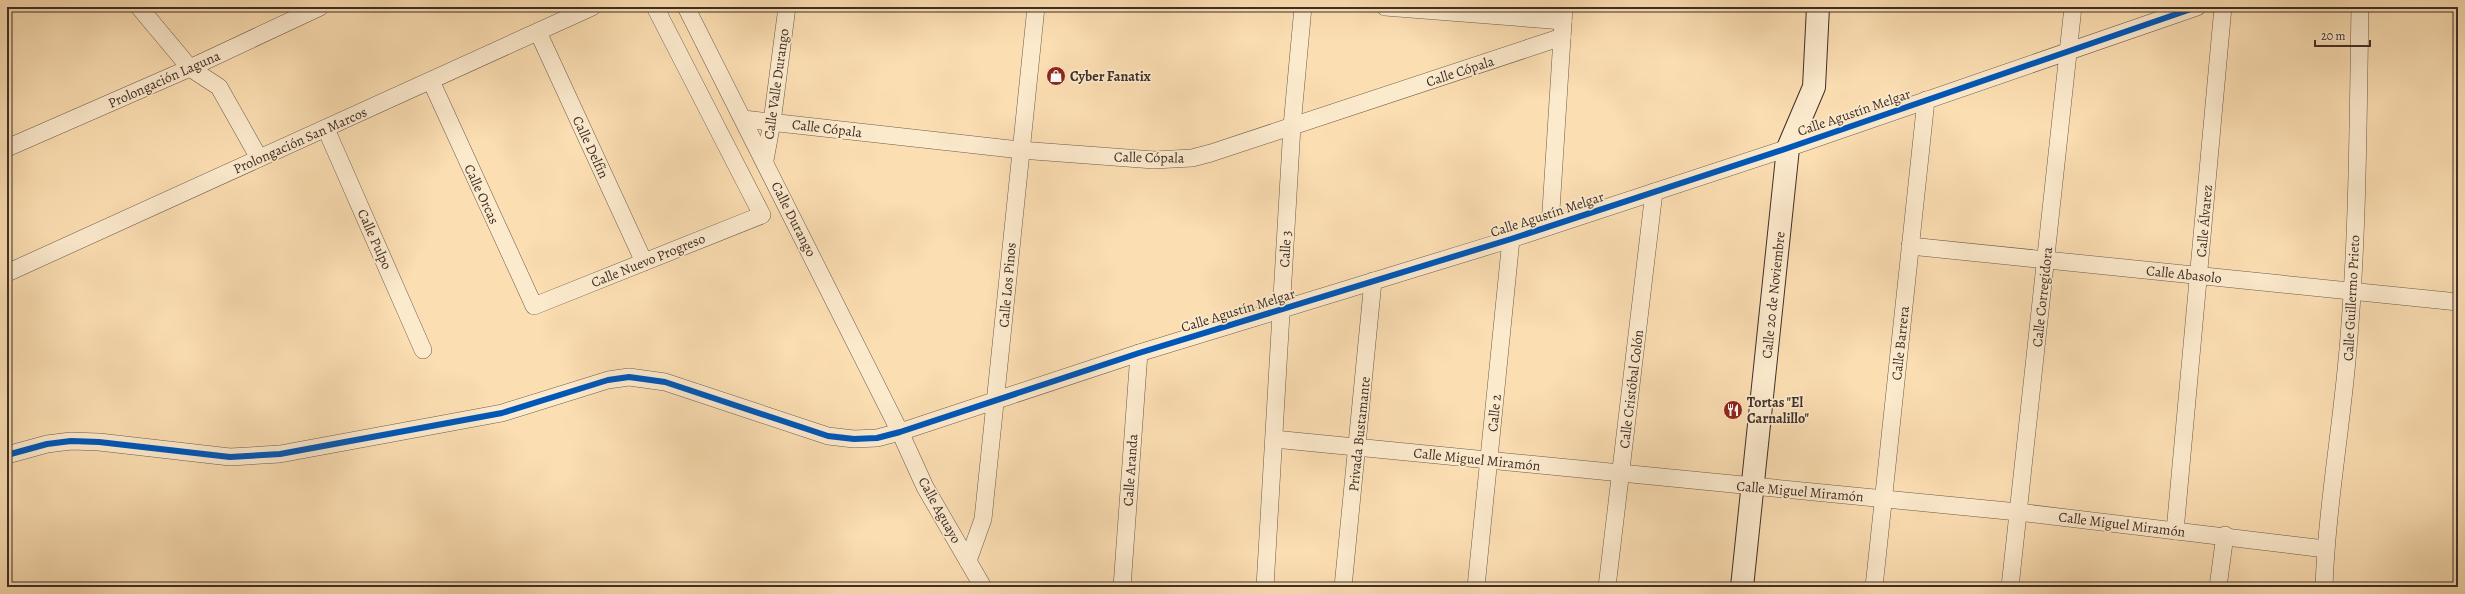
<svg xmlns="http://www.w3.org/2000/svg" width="2465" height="594" viewBox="0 0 2465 594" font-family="Alegreya,serif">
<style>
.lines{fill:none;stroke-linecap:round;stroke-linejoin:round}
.street-casing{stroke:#6e5a4a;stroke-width:18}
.secondary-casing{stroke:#3f2e27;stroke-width:24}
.street{stroke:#fceacd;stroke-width:17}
.secondary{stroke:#fceacd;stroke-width:22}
.cycleway-casing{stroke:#fceacd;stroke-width:8}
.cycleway{stroke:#0057b8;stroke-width:6}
.labels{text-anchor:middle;stroke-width:3.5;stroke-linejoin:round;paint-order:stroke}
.street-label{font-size:14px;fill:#3f2e27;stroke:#fceacd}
.poi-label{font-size:14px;font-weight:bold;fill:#3f2e27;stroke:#fceacd;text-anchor:start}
</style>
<rect width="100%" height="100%" fill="#fbdeb2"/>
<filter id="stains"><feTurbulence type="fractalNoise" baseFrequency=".005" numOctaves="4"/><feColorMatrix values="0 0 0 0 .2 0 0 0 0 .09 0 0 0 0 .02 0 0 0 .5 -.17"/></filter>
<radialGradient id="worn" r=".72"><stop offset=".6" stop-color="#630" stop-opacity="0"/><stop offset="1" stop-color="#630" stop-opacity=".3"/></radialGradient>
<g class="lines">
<g class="street-casing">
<g id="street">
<path d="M139,7L190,68L219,87L259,158"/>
<path d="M686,7L900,432L925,487L983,587"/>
<path d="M1385,7L1563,21"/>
<path d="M538,32L644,262"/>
<path d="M431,81L534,306L762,215L655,7"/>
<path d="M743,119L1020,150L1154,160L1192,158L1211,153L1562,37"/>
<path d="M326,129L423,350"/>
<path d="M7,148L190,68L320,7"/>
<path d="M765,160L772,122L787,7"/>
<path d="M1550,226L1564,7"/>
<path d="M1910,246L2458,302"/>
<path d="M7,273L592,7"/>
<path d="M1274,439L2018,512L2325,549"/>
<path d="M7,455L47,444L71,441L99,442L230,457L280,454L502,413L608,380L629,377L665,382L828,436L854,439L877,438L900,432L1139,353L1511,239L1788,148L2197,7"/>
<path d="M2175,531L2223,7"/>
<path d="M968,561L983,519L1036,7"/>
<path d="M1122,587L1139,353"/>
<path d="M1265,587L1292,126L1303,7"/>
<path d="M1343,587L1373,281"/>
<path d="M1476,587L1511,239"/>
<path d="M1607,587L1654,192"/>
<path d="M1874,587L1926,100"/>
<path d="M2010,587L2073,7"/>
<path d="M2218,587L2225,535"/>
<path d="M2324,587C2327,503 2343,420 2349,337C2358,227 2358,117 2360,7"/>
</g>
</g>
<g class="secondary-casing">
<path id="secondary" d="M1742,587L1788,148L1814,87L1818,7"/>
</g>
<use href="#street" class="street"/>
<use href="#secondary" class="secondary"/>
<g class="cycleway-casing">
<path id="cycleway" d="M7,455L47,444L71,441L99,442L230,457L280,454L502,413L608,380L629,377L665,382L828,436L854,439L877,438L900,432L1139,353L1511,239L1788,148L2197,7"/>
</g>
<use href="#cycleway" class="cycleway"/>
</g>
<defs>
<g id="shop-disc" transform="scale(1)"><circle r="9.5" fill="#8f2418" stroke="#fceacd"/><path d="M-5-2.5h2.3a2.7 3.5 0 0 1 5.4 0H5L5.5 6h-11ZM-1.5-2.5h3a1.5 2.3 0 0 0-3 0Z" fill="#fff"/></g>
<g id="restaurant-disc" transform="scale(1)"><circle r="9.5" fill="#8f2418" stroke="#fceacd"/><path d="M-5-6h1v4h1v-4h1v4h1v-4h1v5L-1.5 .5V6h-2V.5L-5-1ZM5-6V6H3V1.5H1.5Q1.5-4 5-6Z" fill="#fff"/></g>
</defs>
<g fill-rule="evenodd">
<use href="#shop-disc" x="1056" y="76"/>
<use href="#restaurant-disc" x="1733" y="410"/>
</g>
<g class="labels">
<g class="street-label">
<text transform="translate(1460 71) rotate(-18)" y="5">Calle Cópala</text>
<text transform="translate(164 79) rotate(-24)" y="5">Prolongación Laguna</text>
<text transform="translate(776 84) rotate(-82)" y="5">Calle Valle Durango</text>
<text transform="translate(1854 112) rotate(-19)" y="5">Calle Agustín Melgar</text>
<text transform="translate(827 128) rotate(7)" y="5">Calle Cópala</text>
<text transform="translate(300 140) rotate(-24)" y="5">Prolongación San Marcos</text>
<text transform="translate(591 147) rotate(65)" y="5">Calle Delfín</text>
<text transform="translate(1149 157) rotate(1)" y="5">Calle Cópala</text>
<text transform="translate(482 194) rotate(65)" y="5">Calle Orcas</text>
<text transform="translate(1547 214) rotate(-18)" y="5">Calle Agustín Melgar</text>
<text transform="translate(794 219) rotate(63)" y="5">Calle Durango</text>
<text transform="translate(2204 221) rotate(-85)" y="5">Calle Álvarez</text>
<text transform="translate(375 239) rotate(66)" y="5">Calle Pulpo</text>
<text transform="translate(1285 249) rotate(-87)" y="5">Calle 3</text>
<text transform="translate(648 260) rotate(-22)" y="5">Calle Nuevo Progreso</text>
<text transform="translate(2184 274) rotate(6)" y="5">Calle Abasolo</text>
<text transform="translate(1007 285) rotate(-85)" y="5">Calle Los Pinos</text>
<text transform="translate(1773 295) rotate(-84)" y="5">Calle 20 de Noviembre</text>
<text transform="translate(2042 297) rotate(-84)" y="5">Calle Corregidora</text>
<text transform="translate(2351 298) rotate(-87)" y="5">Calle Guillermo Prieto</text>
<text transform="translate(1238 310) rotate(-17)" y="5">Calle Agustín Melgar</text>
<text transform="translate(1900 343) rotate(-84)" y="5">Calle Barrera</text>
<text transform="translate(1631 389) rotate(-83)" y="5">Calle Cristóbal Colón</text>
<text transform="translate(1494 413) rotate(-84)" y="5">Calle 2</text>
<text transform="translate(1359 434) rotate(-84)" y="5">Privada Bustamante</text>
<text transform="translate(1477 459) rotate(6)" y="5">Calle Miguel Miramón</text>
<text transform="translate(1130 470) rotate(-86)" y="5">Calle Aranda</text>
<text transform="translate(1800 491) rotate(5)" y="5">Calle Miguel Miramón</text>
<text transform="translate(940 510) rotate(61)" y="5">Calle Aguayo</text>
<text transform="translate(2122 524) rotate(7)" y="5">Calle Miguel Miramón</text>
</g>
<g class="poi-label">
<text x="1070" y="81">Cyber Fanatix</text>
<text x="1747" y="407">Tortas "El<tspan x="1747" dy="16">Carnalillo"</tspan></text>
</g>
</g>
<rect width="2465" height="594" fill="none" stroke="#fbdeb2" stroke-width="24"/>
<rect x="8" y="8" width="2449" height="578" fill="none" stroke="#3f2e27" stroke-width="2"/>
<rect x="12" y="12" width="2441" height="570" fill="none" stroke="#3f2e27"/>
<path d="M2315 40v6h55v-6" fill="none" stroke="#3f2e27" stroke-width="2"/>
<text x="2321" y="40" font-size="12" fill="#3f2e27" stroke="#fceacd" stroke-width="3" paint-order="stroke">20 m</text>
<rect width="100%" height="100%" filter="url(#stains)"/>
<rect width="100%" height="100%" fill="url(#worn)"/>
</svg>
